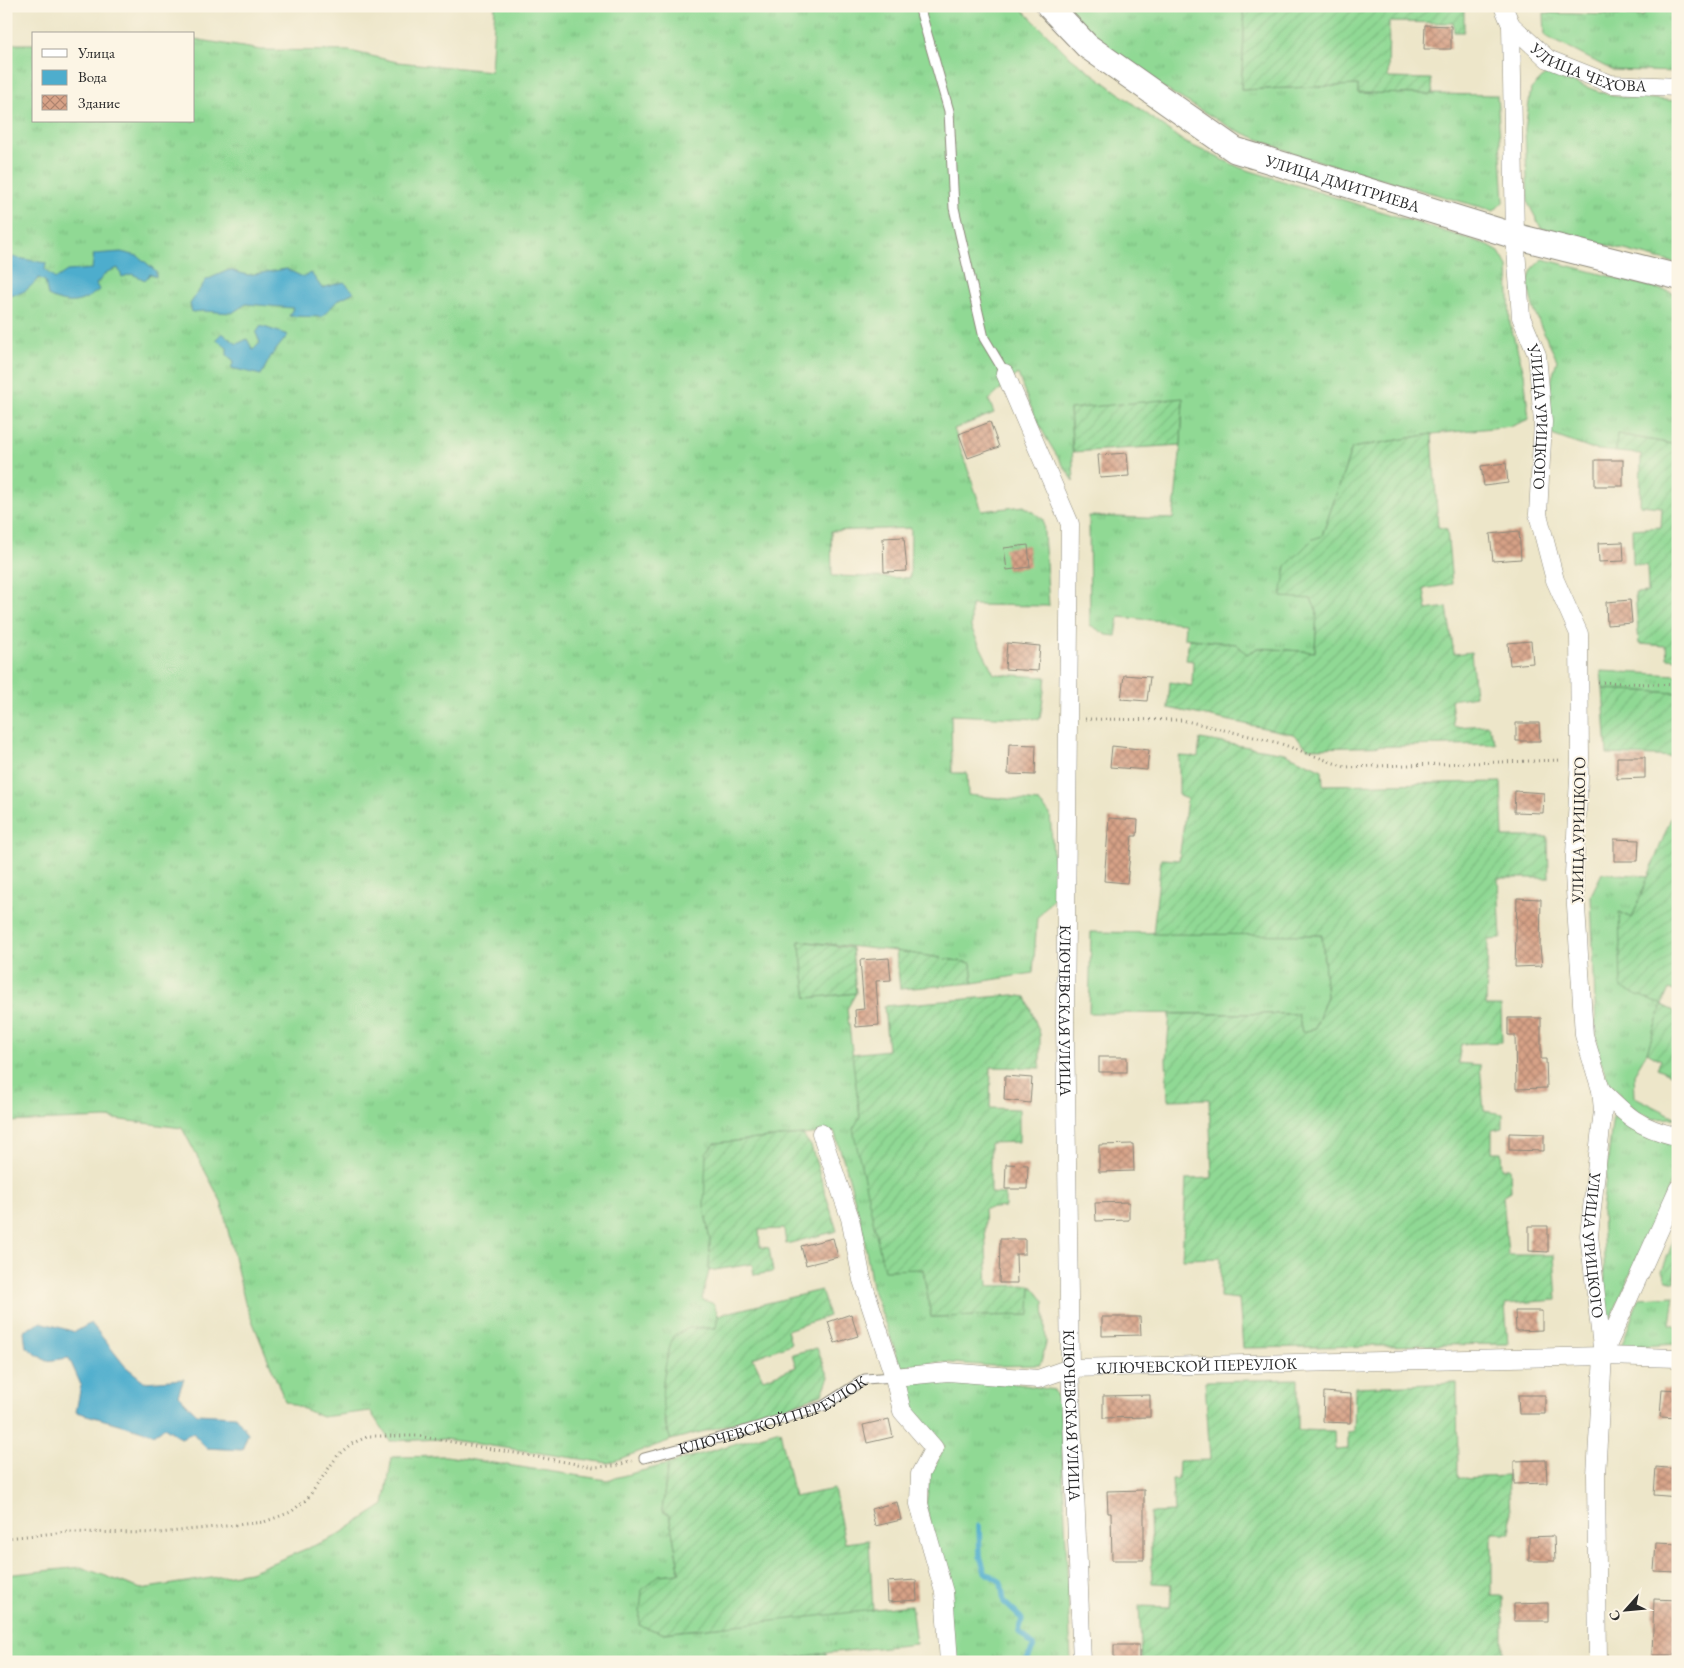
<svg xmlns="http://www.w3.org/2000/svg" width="1684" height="1668" viewBox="0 0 1684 1668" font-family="'EB Garamond',serif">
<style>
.grass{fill:url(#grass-tufts);stroke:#5e8260;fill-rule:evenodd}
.garden{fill:url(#garden-furrows);stroke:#5e8260}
.water{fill:#4eadcd;stroke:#3c6c7c}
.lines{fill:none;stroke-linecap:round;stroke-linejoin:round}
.stream{stroke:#4eadcd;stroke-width:5.5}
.building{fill:url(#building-cross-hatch)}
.lane-casing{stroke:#8c887a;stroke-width:11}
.street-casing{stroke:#8c887a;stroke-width:19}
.secondary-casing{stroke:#8c887a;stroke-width:27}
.path{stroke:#8c887a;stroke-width:3;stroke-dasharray:1 4;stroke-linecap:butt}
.lane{stroke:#fff;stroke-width:9}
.street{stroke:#fff;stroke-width:18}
.secondary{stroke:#fff;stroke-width:25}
.labels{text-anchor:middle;stroke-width:4;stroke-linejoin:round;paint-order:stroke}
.street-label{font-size:16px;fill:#2b2b2b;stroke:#fcf5e5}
</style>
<defs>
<pattern id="grass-tufts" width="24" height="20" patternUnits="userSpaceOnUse" patternTransform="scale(1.25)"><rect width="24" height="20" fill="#90d994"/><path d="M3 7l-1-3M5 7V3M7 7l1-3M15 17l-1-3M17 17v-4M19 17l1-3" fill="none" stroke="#7cba80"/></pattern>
<pattern id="garden-furrows" width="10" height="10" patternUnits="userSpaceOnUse" patternTransform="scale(1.25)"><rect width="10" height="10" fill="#90d994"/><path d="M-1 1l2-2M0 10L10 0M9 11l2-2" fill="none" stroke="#7cba80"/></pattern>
<pattern id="building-cross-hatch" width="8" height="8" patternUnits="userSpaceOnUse" patternTransform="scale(1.25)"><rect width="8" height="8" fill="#d7a287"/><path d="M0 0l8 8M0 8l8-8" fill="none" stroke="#af846f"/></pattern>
</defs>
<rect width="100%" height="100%" fill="#fcf5e5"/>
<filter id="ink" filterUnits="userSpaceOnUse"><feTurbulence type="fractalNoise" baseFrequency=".02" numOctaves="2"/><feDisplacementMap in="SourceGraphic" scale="10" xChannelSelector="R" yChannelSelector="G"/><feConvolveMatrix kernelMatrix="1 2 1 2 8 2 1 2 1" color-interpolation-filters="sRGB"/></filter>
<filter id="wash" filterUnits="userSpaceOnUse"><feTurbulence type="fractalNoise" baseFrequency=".0096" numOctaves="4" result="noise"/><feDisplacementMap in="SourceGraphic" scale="20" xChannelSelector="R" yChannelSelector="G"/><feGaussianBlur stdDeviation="1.12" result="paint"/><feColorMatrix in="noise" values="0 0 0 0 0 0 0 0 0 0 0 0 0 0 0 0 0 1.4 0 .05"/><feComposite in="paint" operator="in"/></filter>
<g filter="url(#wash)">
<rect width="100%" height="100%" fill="#ede6c9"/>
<g class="grass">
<path d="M495,6H1019L1068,55L1184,142L1241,168L1485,244L1499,252L1508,267L1510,324L1524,373L1529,419L1512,426L1432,434L1352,448L1322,536L1311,599L1317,611L1315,652L1258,648L1247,654L1236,644L1184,638L1185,623L1119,617L1116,636L1107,635L1090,625L1089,516L1173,519L1181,445L1183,399L1070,409L1074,481C1050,448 1031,413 1018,374L989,400L994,413L954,429L982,511L1024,506L1043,519L1049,606L971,605V628L994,674L1046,677L1040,719L951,715L952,773H967L968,795L1039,802L1050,814L1056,895L1037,918L1033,973L973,983L971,963L896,951L799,941L807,998L856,993L847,1009L860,1117L923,1269L931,1317L1029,1315L1031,1285L1044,1301L1046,1344L1040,1365L993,1366L939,1362L901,1367L872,1287L863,1231L846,1167L834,1132L715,1143L704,1206L710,1241L709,1271L702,1299L714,1304L718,1315L716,1328H689L664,1422L671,1440L608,1463L444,1439L390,1441L370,1411L322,1417L285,1401L245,1303L221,1201L182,1128L107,1118L6,1122V38L15,44H34V121H194V39L261,50L350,51L397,62L491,71ZM911,528L910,578L832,576L831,531Z"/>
<path d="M1064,6H1243L1244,36L1241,90L1358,85V93L1497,95L1504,201L1494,211L1298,155L1233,129L1165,89L1102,44Z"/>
<path d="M1644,6H1678V72L1612,70L1545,36L1544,13L1644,16Z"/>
<path d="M1547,73L1612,96L1678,101V264L1541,228L1528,203L1525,129L1531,89Z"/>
<path d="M1543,259L1678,294V445L1617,434L1616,452L1591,449L1552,435L1549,389L1557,360C1547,338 1520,293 1532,270C1534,266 1540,262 1543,259Z"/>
<path d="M1601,671L1678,675V693L1603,689Z"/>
<path d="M1602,873L1649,876L1632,918L1620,912L1662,1005L1647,1052L1634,1074L1635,1097L1677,1118L1653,1119L1638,1111L1623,1099L1608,1080L1599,1057L1596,1030L1591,895Z"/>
<path d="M1091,932L1322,935L1327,996L1315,1029L1302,1032L1298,1014L1089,1013Z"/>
<path d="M1613,1114C1632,1130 1651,1144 1678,1141V1167L1607,1327L1602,1212Z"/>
<path d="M1674,1296L1670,1324L1678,1326V1344L1621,1347L1639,1298Z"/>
<path d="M948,1380L1018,1384L1054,1390L1060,1403L1071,1662H957L926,1504L930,1474L945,1447L911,1407L906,1383Z"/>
<path d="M446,1456L607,1480L668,1464L662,1511L669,1515L680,1573L659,1575L639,1625L662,1633L911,1605L916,1644L826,1653L767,1662H6V1575L81,1567L141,1589L250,1572L335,1537L384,1505L392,1457Z"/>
</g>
<g class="garden">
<path d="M1243,6H1464V32H1454L1453,23L1389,22L1388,78L1431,79L1433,94L1358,93V85L1241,90L1244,36Z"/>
<path d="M1183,398L1181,445L1073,452L1070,409Z"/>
<path d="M1432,434L1438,527L1447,529L1452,584L1424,589L1427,610L1447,607L1454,654L1471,652L1475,696L1451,700L1454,727L1488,725L1496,744L1308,748L1293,734L1168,708L1170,682L1192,686L1193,661L1186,660L1189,639L1236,644L1247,654L1258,648L1315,652L1317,611L1311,599L1281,597L1286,566L1313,539L1322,536L1352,448Z"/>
<path d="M1617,434L1678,445V659L1667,658L1666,646L1639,644L1635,593L1648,592L1647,566L1633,564L1632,529L1661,527L1662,507L1640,505L1641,454L1616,452Z"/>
<path d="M1603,689L1678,693V757L1607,754Z"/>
<path d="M1200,739L1285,753L1322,770L1323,785L1501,782L1503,837H1548L1549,878H1498L1501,939L1488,940L1486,1006H1501L1502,1042L1461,1044L1458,1063L1480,1065L1484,1111L1503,1114V1128L1492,1130V1152H1501L1502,1168H1510L1511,1191L1503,1196L1508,1255H1554L1557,1300L1505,1304L1508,1344L1243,1348L1239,1299L1220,1297L1221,1258L1182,1259L1186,1179L1212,1178L1209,1099L1168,1100L1166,1060L1170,1014H1298L1302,1032L1315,1029L1327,996L1322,935L1153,934L1161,859L1179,860L1187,799L1179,796V756L1198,757Z"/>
<path d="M1678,800V993L1669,989L1662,1005L1678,1013V1071L1675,1076L1657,1068L1661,1060L1647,1052L1662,1005L1621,988L1619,912L1632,918Z"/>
<path d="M799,941L852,948L856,993L807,998Z"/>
<path d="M896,951L971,963L973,983L900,989Z"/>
<path d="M1013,995L1026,997L1040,1034V1068L991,1067L990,1108L1019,1109V1142L990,1143V1193L1005,1194V1207L984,1209L988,1286L1031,1285L1030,1315L931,1317L923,1269L884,1270L853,1129L860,1117L852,1054L888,1050L884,1006Z"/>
<path d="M803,1135L811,1146L837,1231L786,1244L784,1229L759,1230L760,1247L769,1248L773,1272L754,1275L752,1264L709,1271L710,1241L704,1206L706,1153L715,1143Z"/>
<path d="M1675,1236L1678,1237L1675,1282L1667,1280L1662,1271Z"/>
<path d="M821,1290L829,1316L787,1330L791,1344L753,1358L763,1379L796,1367L792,1354L817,1348L829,1377L822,1394L772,1413L671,1440C657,1404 662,1372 673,1336L689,1328H716L718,1315Z"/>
<path d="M1298,1379V1430L1334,1431L1335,1450L1348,1449V1432L1354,1431L1355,1387L1457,1383L1458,1478L1508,1476L1511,1533H1492V1596H1503V1662H1142L1139,1606L1170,1607L1172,1584L1152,1583L1150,1513L1174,1512L1172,1479H1178L1179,1461L1210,1460L1205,1381Z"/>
<path d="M780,1430L794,1497L834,1489L845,1543L869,1540L873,1610L662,1633L639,1625L642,1590L659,1575L680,1573L669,1515L662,1511L668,1464Z"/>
<path d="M826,1653V1662H767Z"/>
</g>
<g class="water">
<path d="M121,252L138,256L156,271V277L150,274L145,280L132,274L122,277L118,268L107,272L96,284L99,290C81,304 68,306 48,296L45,281L39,278C28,289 23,296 6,294V261L12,257L46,263L45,270L55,279L67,271L92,269L94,254Z"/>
<path d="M286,269L303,277L311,273L322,288L344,282L354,292L338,300L322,317L289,316L293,308L246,304L232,313L203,311L192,312L190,304L206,280L229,270L248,275Z"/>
<path d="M261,326L288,335L271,356L261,375L231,368L234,361L227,355V348L216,339L222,333L237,344L247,339L253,350L260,343L256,333Z"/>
<path d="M41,1322L75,1332L91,1323L125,1366L145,1382L184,1379L178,1395L197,1414L235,1416L248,1433L242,1450L206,1448L193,1433L181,1438L164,1427L154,1434L76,1412L81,1385L69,1358L46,1361L26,1347L24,1331Z"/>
</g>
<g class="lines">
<path class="stream" d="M979,1526L980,1556L985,1572L1001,1582L1004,1602L1022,1619L1019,1632L1034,1646L1026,1662"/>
</g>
<g id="blocks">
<g class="building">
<path d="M1425,25L1451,26V49H1424Z"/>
<path d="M990,422L999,447L968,458L959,434Z"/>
<path d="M1127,453L1129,476L1100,478L1098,455Z"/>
<rect x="1595" y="460" width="28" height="26"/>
<path d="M1506,463L1508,483L1484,486L1481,466Z"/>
<path d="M1519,531L1521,559L1493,561L1490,534Z"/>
<path d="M904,537L907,571L884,572L883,538Z"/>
<path d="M1623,542L1624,561L1599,562L1598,543Z"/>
<path d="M1028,545L1030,567L1007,570L1004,548Z"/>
<path d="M1630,600L1632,623L1607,625L1606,602Z"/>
<path d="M1531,641L1533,663L1510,665L1508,643Z"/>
<path d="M1007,643L1040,646L1038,671L1005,669Z"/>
<path d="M1124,675L1150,677L1147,701L1121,699Z"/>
<path d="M1516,723H1539L1540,741H1516Z"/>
<path d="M1009,744L1036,745L1035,775L1008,774Z"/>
<path d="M1112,746L1149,750L1147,770L1110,767Z"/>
<path d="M1617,757H1645V778L1617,779Z"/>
<path d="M1515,791L1544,793L1543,813L1514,812Z"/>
<path d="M1109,818L1138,820L1137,836H1132L1127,883L1104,881Z"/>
<path d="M1614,839L1639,840L1638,861H1614Z"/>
<path d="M1517,898L1541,899L1540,947L1542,966L1515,967Z"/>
<path d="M889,958L891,980L876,981L879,1025L856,1027L855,1010L864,1009L860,960Z"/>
<path d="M1508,1018H1541V1059H1546L1547,1088L1516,1089L1515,1035H1508Z"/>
<rect x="1099" y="1057" width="28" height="15"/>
<path d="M1005,1076L1032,1078L1030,1103L1004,1100Z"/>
<path d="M1509,1133L1544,1134V1151L1509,1150Z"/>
<path d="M1133,1144L1134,1171L1099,1172V1145Z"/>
<path d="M1006,1164L1028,1165L1027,1189H1005Z"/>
<path d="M1129,1202V1220L1096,1221L1095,1203Z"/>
<path d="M1529,1226H1548V1252L1529,1251Z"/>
<path d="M833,1238L838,1257L806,1265L801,1246Z"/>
<path d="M1000,1239H1025V1254H1016L1017,1283H999Z"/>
<path d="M1515,1311H1542V1330L1516,1331Z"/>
<path d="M851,1314L858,1336L835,1343L828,1322Z"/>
<path d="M1102,1317H1140L1141,1335L1102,1336Z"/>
<path d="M1662,1389L1678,1390V1418L1660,1417Z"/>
<path d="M1324,1392L1351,1394L1350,1423L1323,1422Z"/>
<path d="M1150,1395V1417L1103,1418V1396Z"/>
<path d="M1518,1395H1545V1414H1519Z"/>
<path d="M889,1419L893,1437L867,1443L863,1425Z"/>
<path d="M1546,1460L1547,1483L1514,1484V1461Z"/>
<path d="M1656,1467L1678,1469V1497L1654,1495Z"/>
<path d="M1144,1490V1560H1112L1111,1513H1108L1107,1491Z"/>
<path d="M897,1502L901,1520L875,1526L871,1509Z"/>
<path d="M1554,1536L1555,1561H1529V1537Z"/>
<path d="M1656,1543L1678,1544V1572L1654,1571Z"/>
<path d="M916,1580L917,1600L888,1602L887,1582Z"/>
<path d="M1654,1599L1678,1600V1655H1652Z"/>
<path d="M1548,1603V1621H1514V1604Z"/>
<rect x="1114" y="1645" width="25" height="17"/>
</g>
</g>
</g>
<g filter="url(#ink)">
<use href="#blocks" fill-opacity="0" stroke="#8c887a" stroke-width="1"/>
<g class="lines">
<g class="lane-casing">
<g id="lane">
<path d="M919,6L949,111L954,208L984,338L1005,373"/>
<path id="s1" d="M644,1458L734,1434L823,1406L865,1379L894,1377"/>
</g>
</g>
<g class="street-casing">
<g id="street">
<path id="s2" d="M1503,6L1511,25L1515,236L1521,317L1537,355L1543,422L1538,514L1555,580L1579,634L1580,759L1574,874L1584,1035L1601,1090L1603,1110L1589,1235L1603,1356L1596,1475L1598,1662"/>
<path id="s3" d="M1511,25L1548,59L1611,84L1678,87"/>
<path id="s4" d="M1005,373L1070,524L1065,1022L1070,1368L1082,1662"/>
<path d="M1601,1090C1627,1116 1638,1127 1675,1136L1678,1135"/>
<path d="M821,1133L850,1218L862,1280L894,1377L902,1411L934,1448L920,1474L919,1504L944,1592L949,1662"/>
<path d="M1603,1355L1678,1189"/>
<path id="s5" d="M894,1377L948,1372L1038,1379L1070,1368L1603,1356L1678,1358"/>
</g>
</g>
<g class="secondary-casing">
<g id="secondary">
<path id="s6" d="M1049,6L1087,46L1235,150L1515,236L1678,277"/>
</g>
</g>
<g class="path">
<path d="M1598,682L1678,685"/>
<path d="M1085,719L1182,720L1279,743L1345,767L1562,760"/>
<path d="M6,1538L66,1532L159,1533L264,1522L291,1512L308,1498L338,1455L351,1444L369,1436H418L594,1467L615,1466L632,1461"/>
</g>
<use href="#lane" class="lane"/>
<use href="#street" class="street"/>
<use href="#secondary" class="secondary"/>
</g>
</g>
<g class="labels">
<g class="street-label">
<text dy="6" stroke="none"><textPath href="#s3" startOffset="92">УЛИЦА ЧЕХОВА</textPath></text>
<text dy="6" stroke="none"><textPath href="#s6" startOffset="349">УЛИЦА ДМИТРИЕВА</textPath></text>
<text dy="6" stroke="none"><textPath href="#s2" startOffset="416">УЛИЦА УРИЦКОГО</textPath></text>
<text transform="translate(1578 830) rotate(-89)" y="6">УЛИЦА УРИЦКОГО</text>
<text dy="6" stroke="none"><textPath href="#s4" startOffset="651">КЛЮЧЕВСКАЯ УЛИЦА</textPath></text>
<text dy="6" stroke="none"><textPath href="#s2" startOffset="1256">УЛИЦА УРИЦКОГО</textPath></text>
<text dy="6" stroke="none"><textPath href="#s5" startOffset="305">КЛЮЧЕВСКОЙ ПЕРЕУЛОК</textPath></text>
<text dy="6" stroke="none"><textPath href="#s1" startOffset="136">КЛЮЧЕВСКОЙ ПЕРЕУЛОК</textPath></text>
<text dy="6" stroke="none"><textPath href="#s4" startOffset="1056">КЛЮЧЕВСКАЯ УЛИЦА</textPath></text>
</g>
</g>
<rect width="1684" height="1668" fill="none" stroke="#fcf5e5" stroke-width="25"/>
<rect x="32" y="32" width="162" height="90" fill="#fcf5e5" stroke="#a8a49b"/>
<rect x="42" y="49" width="25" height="8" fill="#ffffff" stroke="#a8a49b"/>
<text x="78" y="58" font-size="15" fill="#2b2b2b">Улица</text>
<rect x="42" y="70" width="25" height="15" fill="#4eadcd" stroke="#a8a49b"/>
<text x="78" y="82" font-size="15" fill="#2b2b2b">Вода</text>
<rect x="42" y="95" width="25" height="15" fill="url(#building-cross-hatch)" stroke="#a8a49b"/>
<text x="78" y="108" font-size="15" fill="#2b2b2b">Здание</text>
<g transform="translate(1626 1610) rotate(243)" stroke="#fcf5e5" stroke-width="4" paint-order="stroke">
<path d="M0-4L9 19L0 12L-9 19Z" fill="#2b2b2b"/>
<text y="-8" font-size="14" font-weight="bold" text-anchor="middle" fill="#2b2b2b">С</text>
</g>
</svg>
